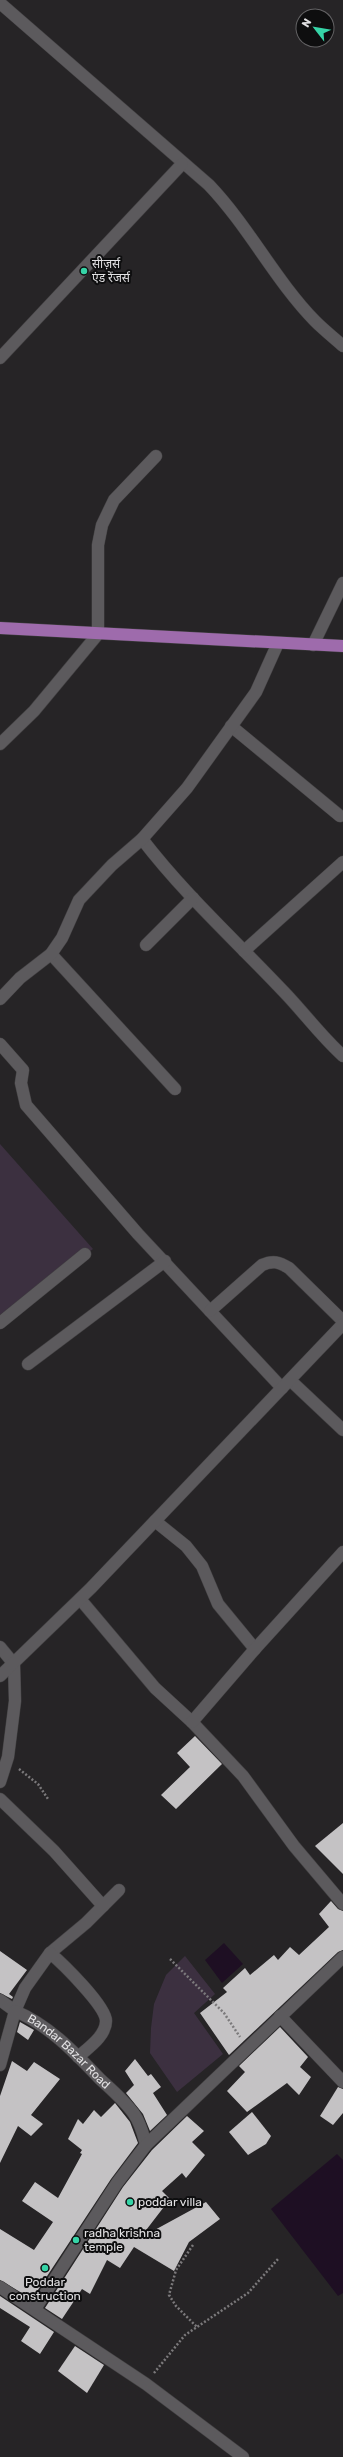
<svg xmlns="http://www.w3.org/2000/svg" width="343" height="2457" viewBox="0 0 343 2457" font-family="Rubik,'Noto Sans Devanagari',sans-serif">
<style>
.green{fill:#3c3040}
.water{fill:#1e0f23}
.building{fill:#c4c2c4}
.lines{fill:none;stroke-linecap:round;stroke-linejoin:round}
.street-casing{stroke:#424042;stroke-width:13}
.primary-casing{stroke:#424042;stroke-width:13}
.path{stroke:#7b797b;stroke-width:2.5;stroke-dasharray:2 2;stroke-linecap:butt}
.street{stroke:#5c5a5d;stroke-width:12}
.primary{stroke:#9e6bac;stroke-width:12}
.poi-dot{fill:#36d4a7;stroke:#0e0e0f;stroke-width:1.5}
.labels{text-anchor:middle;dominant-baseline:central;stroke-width:4;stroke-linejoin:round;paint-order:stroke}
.poi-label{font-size:12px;fill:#e2e1e3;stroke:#0e0e0f;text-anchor:start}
.street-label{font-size:12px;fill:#e2e1e3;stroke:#0e0e0f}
</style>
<rect width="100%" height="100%" fill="#262426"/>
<!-- green -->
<g class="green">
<path d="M0,1144L93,1249L0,1315Z"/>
<path d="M185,1956L215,1994L194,2013L223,2054L177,2092L150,2053L151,2028L154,2004L166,1975Z"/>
</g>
<!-- water -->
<g class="water">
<path d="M224,1943L243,1964L222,1983L205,1960Z"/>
<path d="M337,2154L343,2160V2293L338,2296L271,2209Z"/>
</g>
<!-- building -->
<g class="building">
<path d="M195,1736L222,1764L176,1809L161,1795L190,1767L177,1753Z"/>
<path d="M343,1823V1874L315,1846Z"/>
<path d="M331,1901L338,1909L343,1911V1950L338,1952L229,2055L200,2013L227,1992L223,1988L245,1968L250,1975L274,1955L278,1960L290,1947L299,1955L329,1927L319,1914Z"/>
<path d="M0,1951L27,1970L9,1994L13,1997L12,1999L0,1993Z"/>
<path d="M20,2022L34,2030L28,2040L17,2032Z"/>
<path d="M280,2027L308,2057L300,2067L311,2077L299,2095L287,2083L247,2112L227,2091L245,2072L239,2066Z"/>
<path d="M135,2059L148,2076L151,2074L161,2087L153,2093L167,2115L150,2131L143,2114L126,2093L134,2085L125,2071Z"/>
<path d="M12,2061L27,2071L34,2062L60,2079L31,2115L43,2124L31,2136L18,2126L0,2163V2096Z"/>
<path d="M338,2087L343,2089V2113L333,2125L320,2116Z"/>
<path d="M115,2103L130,2122L138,2143L111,2179L32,2299L0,2280V2229L34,2250L53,2222L22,2201L35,2182L58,2198L82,2154L80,2153L82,2150L68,2139L78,2119L83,2124L94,2110L101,2117Z"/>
<path d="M252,2112L271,2136L266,2144L248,2155L229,2132Z"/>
<path d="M187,2116L204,2131L192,2142L205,2155L186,2178L182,2173L162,2191L170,2199L140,2238L206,2202L220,2219L189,2242L174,2271L134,2247L120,2268L107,2260L90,2294L82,2289L62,2319L45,2308L123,2187L152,2150Z"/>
<path d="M0,2296L54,2332L40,2354L21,2341L30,2327L0,2308Z"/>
<path d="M75,2346L104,2365L87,2393L58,2371Z"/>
</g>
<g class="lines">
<!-- street casing -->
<g class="street-casing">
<g id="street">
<path d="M0,3L209,185C249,227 275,280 315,321C324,330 334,338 343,346"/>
<path d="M0,358L182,164"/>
<path d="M313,645L343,583"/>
<path d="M231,726L340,816"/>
<path d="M0,744L34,711L98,634V545L102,525L114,500L156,456"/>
<path d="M142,839C185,895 237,942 285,993C305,1014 321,1036 343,1056"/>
<path d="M146,945L193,898"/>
<path d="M244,951L343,862"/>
<path d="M51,954L175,1089"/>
<path d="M0,999L20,978L51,954L62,938L79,900L112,865L142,839L187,788L256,692L278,643"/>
<path d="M0,1044L23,1070L21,1083L26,1105L138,1234L282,1388"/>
<path d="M210,1311L262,1265C273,1260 279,1262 289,1268L343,1321"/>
<path d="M0,1323L85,1254"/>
<path d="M28,1364L165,1261"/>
<path d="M290,1380L343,1430"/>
<path d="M155,1521L186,1546L202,1566L218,1604L255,1649"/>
<path d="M80,1599L155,1688L192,1722L243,1776L294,1846L343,1904"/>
<path d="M0,1647L14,1664L15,1701L8,1757L0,1782"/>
<path d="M0,1676L91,1588L343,1324"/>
<path d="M192,1722L255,1649L343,1552"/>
<path d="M0,1799L54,1851L103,1906"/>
<path d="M50,1953L86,1923L119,1890"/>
<path d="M0,2000L15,2011L25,1988L50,1953C62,1963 106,2006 106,2021C106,2036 88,2048 78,2057"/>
<path d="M280,2016L343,2082"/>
<path id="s1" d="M0,2065L15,2011C49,2025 75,2053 100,2079C112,2090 125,2101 134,2114C141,2124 143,2134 146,2145"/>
<path d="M0,2287L146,2384L243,2457"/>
<path d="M35,2309L117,2183L146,2145L343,1957"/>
</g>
</g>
<!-- primary casing -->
<g class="primary-casing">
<path id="primary" d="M0,628L343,646"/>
</g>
<!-- path -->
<g class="path">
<path d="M19,1769L38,1784L48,1799"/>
<path d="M170,1959L224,2013L240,2037"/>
<path d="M193,2245L176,2270L169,2295L176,2306L197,2327"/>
<path d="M154,2373L185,2335L248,2293L278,2259"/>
</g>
<!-- street -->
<use href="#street" class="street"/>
<!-- primary -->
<use href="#primary" class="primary"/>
</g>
<!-- markers -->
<g class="poi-dot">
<circle cx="84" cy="271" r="4"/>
<circle cx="130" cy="2202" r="4"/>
<circle cx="76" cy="2240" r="4"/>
<circle cx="45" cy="2268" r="4"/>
</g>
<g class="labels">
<!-- poi labels -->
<g class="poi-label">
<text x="92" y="264">सीज़र्स<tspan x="92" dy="14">एंड रेंजर्स</tspan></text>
<text x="138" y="2202">poddar villa</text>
<text x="84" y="2233">radha krishna<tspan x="84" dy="14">temple</tspan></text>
<text x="45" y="2282" text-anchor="middle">Poddar<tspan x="45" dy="14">construction</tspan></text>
</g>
<!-- street labels -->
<g class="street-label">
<text stroke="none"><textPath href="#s1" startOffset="124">Bandar Bazar Road</textPath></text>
</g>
</g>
<!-- north arrow -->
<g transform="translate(315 28) rotate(301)"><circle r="19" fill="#0e0e0f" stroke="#636264"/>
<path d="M0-3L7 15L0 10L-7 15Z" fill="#36d4a7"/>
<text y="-6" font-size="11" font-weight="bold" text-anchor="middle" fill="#e2e1e3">N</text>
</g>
</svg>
